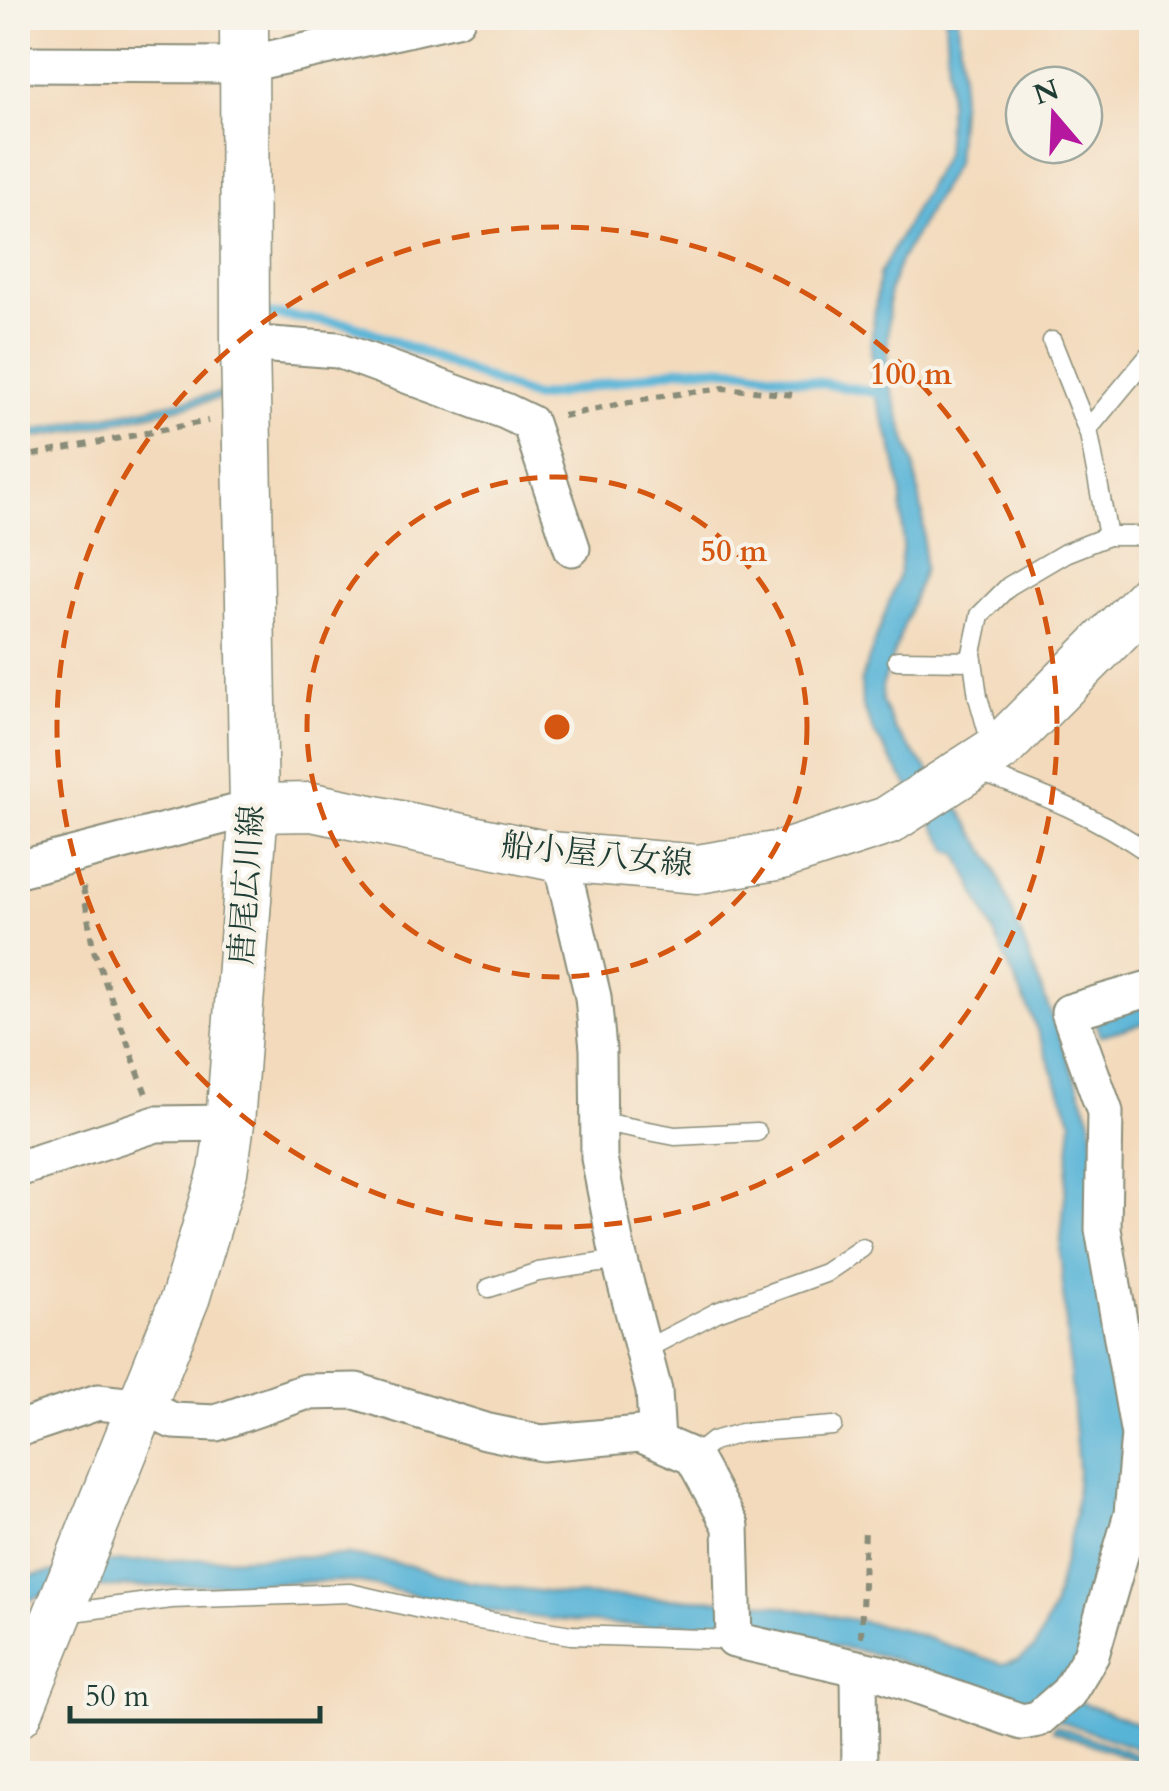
<svg xmlns="http://www.w3.org/2000/svg" width="1169" height="1791" viewBox="0 0 1169 1791" font-family="Cardo,'Noto Serif JP',serif">
<style>
.water{fill:#59b4d7;stroke:#3c7886;stroke-width:2.5}
.lines{fill:none;stroke-linecap:round;stroke-linejoin:round}
.stream{stroke:#59b4d7;stroke-width:10}
.lane-casing{stroke:#898c78;stroke-width:21}
.street-casing{stroke:#898c78;stroke-width:39}
.secondary-casing{stroke:#898c78;stroke-width:51}
.path{stroke:#898c78;stroke-width:6;stroke-dasharray:8 8;stroke-linecap:butt}
.lane{stroke:#fff;stroke-width:18}
.street{stroke:#fff;stroke-width:35}
.secondary{stroke:#fff;stroke-width:48}
.ring{fill:none;stroke:#d45610;stroke-width:5;stroke-dasharray:18 12}
.labels{text-anchor:middle;dominant-baseline:central;stroke-width:8;stroke-linejoin:round;paint-order:stroke}
.street-label{font-size:32px;fill:#1f3d34;stroke:#f7f3e8}
.centre{fill:#d45610;stroke:#f7f3e8;stroke-width:5}
.ring-label{font-size:30px;text-anchor:middle;font-weight:bold;fill:#d45610;stroke:#f7f3e8;stroke-width:8;stroke-linejoin:round;paint-order:stroke}
</style>
<rect width="100%" height="100%" fill="#f7f3e8"/>
<filter id="ink" filterUnits="userSpaceOnUse"><feTurbulence type="fractalNoise" baseFrequency=".01" numOctaves="2"/><feDisplacementMap in="SourceGraphic" scale="20" xChannelSelector="R" yChannelSelector="G"/><feConvolveMatrix kernelMatrix="1 2 1 2 8 2 1 2 1" color-interpolation-filters="sRGB"/></filter>
<filter id="wash" filterUnits="userSpaceOnUse"><feTurbulence type="fractalNoise" baseFrequency=".0048" numOctaves="4" result="noise"/><feDisplacementMap in="SourceGraphic" scale="40" xChannelSelector="R" yChannelSelector="G"/><feGaussianBlur stdDeviation="2.25" result="paint"/><feColorMatrix in="noise" values="0 0 0 0 0 0 0 0 0 0 0 0 0 0 0 0 0 1.4 0 .05"/><feComposite in="paint" operator="in"/></filter>
<g filter="url(#wash)">
<rect width="100%" height="100%" fill="#f3dabc"/>
<!-- water -->
<g class="water">
<path d="M945,18H958L962,77L956,162L900,261L889,290L887,374L914,465L923,516L924,569L882,686V702L895,730L956,804L993,862L1091,1119L1123,1436L1122,1480L1074,1700L1151,1729V1754L884,1656L747,1628L660,1622L659,1627C591,1623 524,1619 457,1605C418,1597 381,1584 341,1581L84,1588L44,1595L18,1604V1578L108,1562L349,1555L407,1565L469,1582L568,1595L753,1601L901,1629L1002,1664L1019,1660L1035,1648L1053,1609L1075,1514L1078,1470L1060,1250L1072,1121L1032,1017L958,854L950,851L873,731L862,704L861,681L899,574L903,544L901,490L893,449L874,391L871,345L879,275L945,154L949,91Z"/>
<path d="M220,393L221,398L80,430L18,440V434Z"/>
<path d="M1151,1004V1021L1100,1036L1095,1021Z"/>
<path d="M1055,1725L1151,1760V1766L1053,1730Z"/>
</g>
<g class="lines">
<!-- stream -->
<path class="stream" d="M268,314L350,324L535,398L678,369L712,368L746,370L885,394"/>
</g>
</g>
<g filter="url(#ink)">
<g class="lines">
<!-- lane casing -->
<g class="lane-casing">
<g id="lane">
<path d="M1052,341L1089,434L1108,536"/>
<path d="M1088,429L1152,352"/>
<path d="M897,660L973,661"/>
<path d="M992,747L978,697L972,653L980,615L1009,586L1065,553L1108,536H1152"/>
<path d="M977,771C1041,794 1095,815 1152,855"/>
<path d="M597,1121L675,1136L757,1132"/>
<path d="M489,1288L538,1272L620,1260"/>
<path d="M644,1350L717,1312L825,1273L862,1248"/>
<path d="M693,1457L713,1441L741,1433L833,1426"/>
<path d="M65,1613L171,1599L350,1593L442,1614L571,1635L734,1640"/>
</g>
</g>
<!-- street casing -->
<g class="street-casing">
<g id="street">
<path d="M18,64L243,65L457,18"/>
<path d="M245,343L338,350L505,411L530,423L572,548"/>
<path d="M560,857L593,997L598,1049L599,1158L616,1246L654,1391L657,1441"/>
<path d="M18,869L254,808"/>
<path d="M18,1169L156,1124L230,1123"/>
<path d="M18,1429L98,1402L144,1407L173,1421L216,1423L305,1392L356,1391L485,1431L542,1443L640,1434L693,1457L731,1526L734,1640L884,1674L1022,1722L1038,1719L1068,1693L1091,1655L1132,1514L1139,1435L1103,1229L1105,1112L1069,1012L1152,988"/>
<path d="M859,1670L860,1774"/>
</g>
</g>
<!-- secondary casing -->
<g class="secondary-casing">
<g id="secondary">
<path d="M254,808L312,807L550,856L698,869L782,855L887,821L1000,748L1152,595"/>
<path d="M18,1713L186,1296L223,1172L230,1123L254,808L245,343L244,18"/>
</g>
</g>
<!-- path -->
<g class="path">
<path d="M563,416L655,397L724,388L794,395"/>
<path d="M18,458L208,421"/>
<path d="M83,887L93,948L146,1094"/>
<path d="M861,1637L865,1528"/>
</g>
<!-- lane -->
<use href="#lane" class="lane"/>
<!-- street -->
<use href="#street" class="street"/>
<!-- secondary -->
<use href="#secondary" class="secondary"/>
</g>
</g>
<!-- distance rings -->
<g class="ring">
<circle cx="557" cy="727" r="250"/>
<circle cx="557" cy="727" r="500"/>
</g>
<g class="labels">
<!-- street labels -->
<g class="street-label">
<text transform="translate(597 855) rotate(6)">船小屋八女線</text>
<text transform="translate(247 885) rotate(-86)">唐尾広川線</text>
</g>
</g>
<circle cx="557" cy="727" r="15" class="centre"/>
<g class="ring-label">
<text x="911" y="384">100 m</text>
<text x="734" y="561">50 m</text>
</g>
<!-- margin -->
<rect width="1169" height="1791" fill="none" stroke="#f7f3e8" stroke-width="60"/>
<!-- north arrow -->
<g transform="translate(1054 115) rotate(341)"><circle r="48" fill="#f7f3e8" stroke="#a1aaa0" stroke-width="2.5"/>
<path d="M0-8L18 38L0 25L-18 38Z" fill="#b5179e"/>
<text y="-15" font-size="28" font-weight="bold" text-anchor="middle" fill="#1f3d34">N</text>
</g>
<!-- scale -->
<path d="M70 1706v15h250v-15" fill="none" stroke="#1f3d34" stroke-width="5"/>
<text x="85" y="1706" font-size="30" fill="#1f3d34" stroke="#f7f3e8" stroke-width="8" paint-order="stroke">50 m</text>
</svg>
